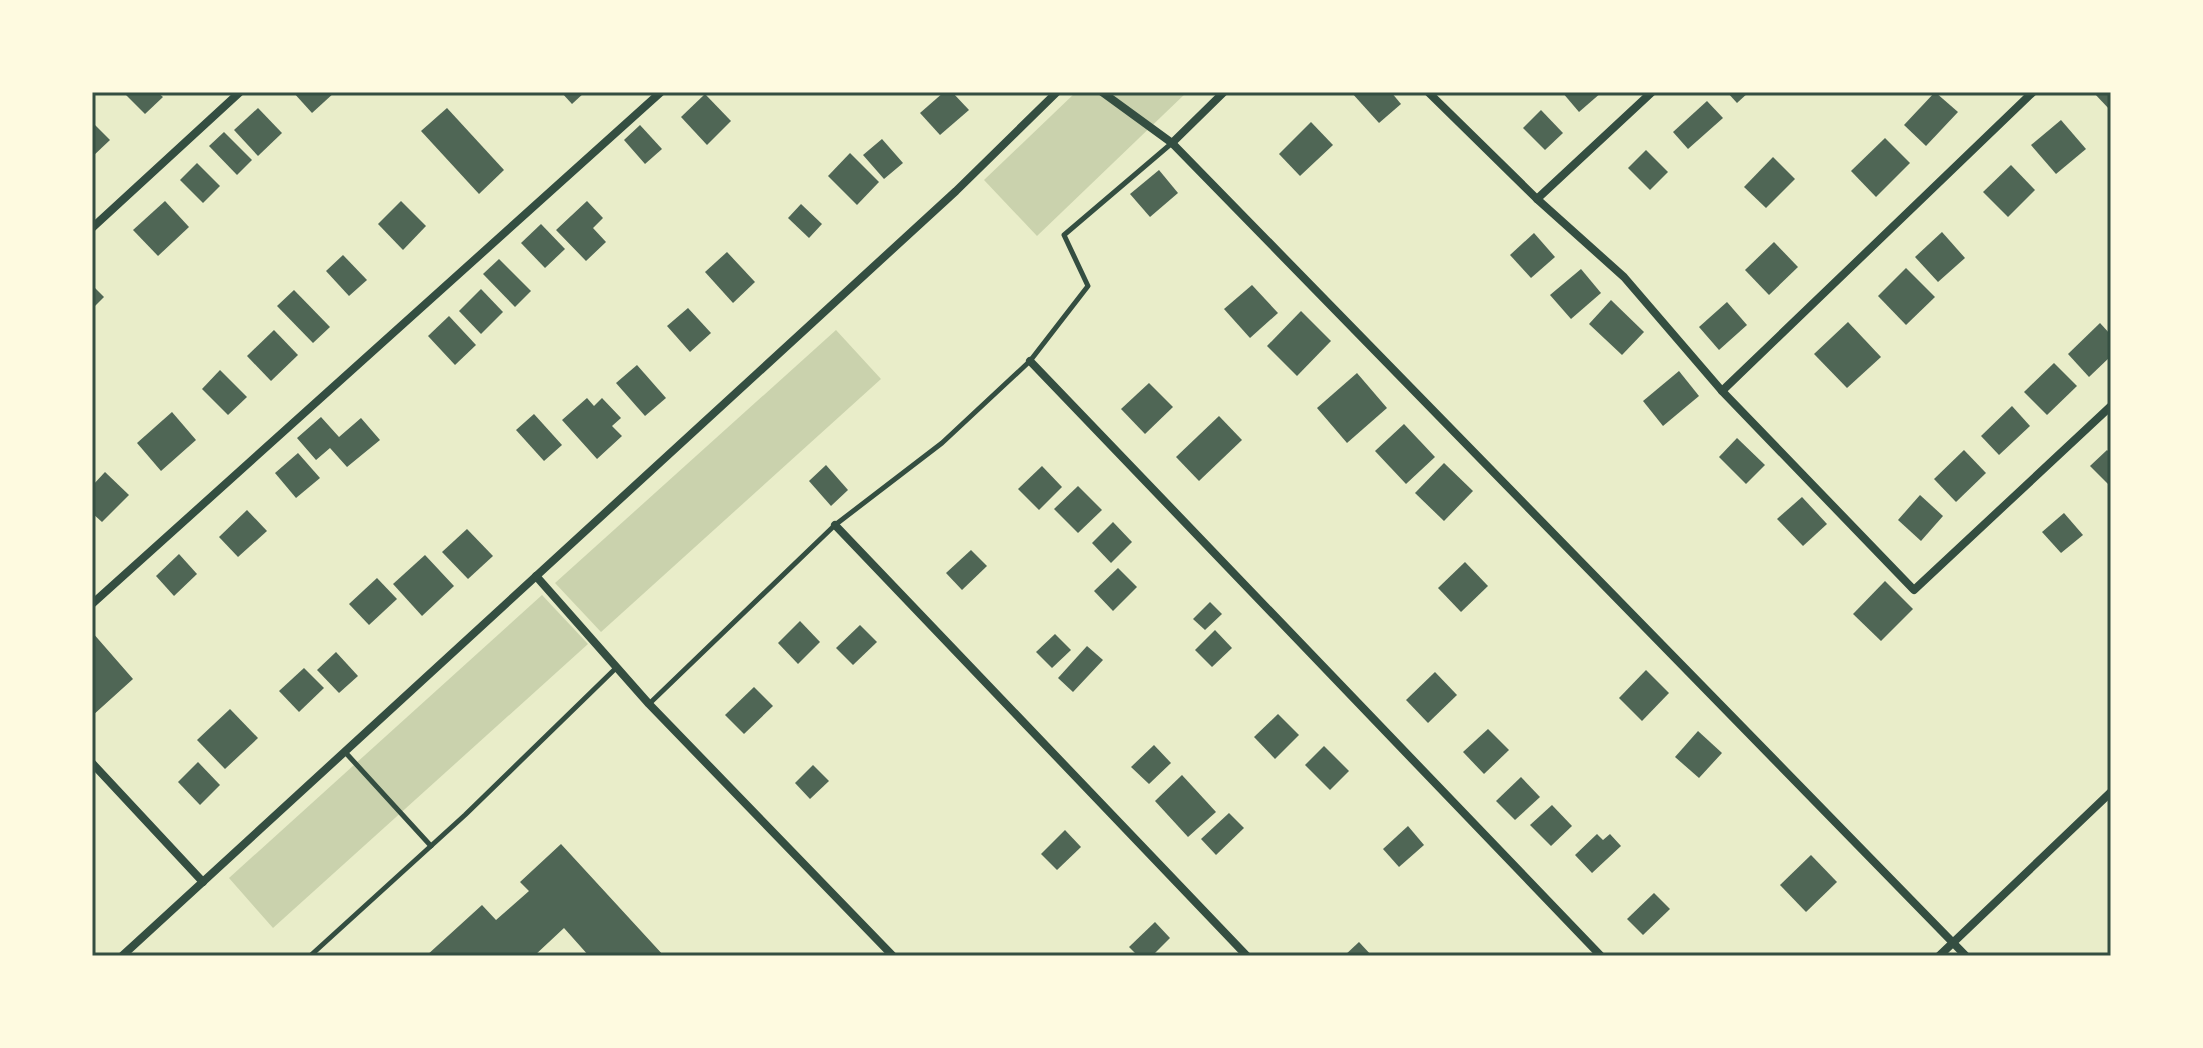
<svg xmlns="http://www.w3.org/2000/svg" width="2203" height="1048" viewBox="0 0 2203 1048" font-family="Roboto,sans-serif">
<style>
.green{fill:#cad2ad}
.building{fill:#4f6655}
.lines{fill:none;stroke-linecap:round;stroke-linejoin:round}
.service{stroke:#344e41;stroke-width:5}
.minor{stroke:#344e41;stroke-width:8}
.neatline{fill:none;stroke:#344e41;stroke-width:3}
</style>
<rect width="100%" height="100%" fill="#e9edc9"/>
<!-- green -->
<g class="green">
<path d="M1076,92H1187L1037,236L984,180Z"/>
<path d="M836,330L881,379L601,632L555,583Z"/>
<path d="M542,595L588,644L273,928L229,878Z"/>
</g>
<!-- building -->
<g class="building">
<path d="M123,92H157L163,97L145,114Z"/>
<path d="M293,92H335L312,113Z"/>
<path d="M561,92H585L572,104Z"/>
<path d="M944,92H952L969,110L940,135L920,113Z"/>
<path d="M1351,92H1391L1401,104L1379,123Z"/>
<path d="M1562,92H1602L1579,112Z"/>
<path d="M1727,92H1749L1737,103Z"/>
<path d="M1935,92L1958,112L1926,146L1904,125Z"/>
<path d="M2093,92H2111V111Z"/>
<path d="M705,94L731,121L707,145L681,117Z"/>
<path d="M1707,101L1723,118L1688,149L1673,132Z"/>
<path d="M258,108L282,133L258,156L234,130Z"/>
<path d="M447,108L504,170L479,194L421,131Z"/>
<path d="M1541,110L1563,133L1545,150L1523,128Z"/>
<path d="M2061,120L2086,149L2056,174L2031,145Z"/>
<path d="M1311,122L1333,145L1300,176L1279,154Z"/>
<path d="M94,124L110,140L92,157V126Z"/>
<path d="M640,125L662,149L645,164L624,140Z"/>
<path d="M224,132L252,160L237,175L209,146Z"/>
<path d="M1885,138L1910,163L1876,197L1851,171Z"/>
<path d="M882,139L903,163L884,179L863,155Z"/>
<path d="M1646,150L1668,172L1650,190L1628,168Z"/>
<path d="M850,153L879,182L857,205L828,176Z"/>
<path d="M1773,157L1795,179L1766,208L1744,187Z"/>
<path d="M197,163L220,186L203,203L180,180Z"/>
<path d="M2011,165L2035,190L2008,217L1983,192Z"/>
<path d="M1159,170L1178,193L1150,217L1130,194Z"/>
<path d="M165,201L189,227L158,256L133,230Z"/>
<path d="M401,201L426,226L403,250L378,224Z"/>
<path d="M587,201L603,218L593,228L606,242L586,261L556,230Z"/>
<path d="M801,204L822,224L809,238L788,218Z"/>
<path d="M541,224L565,249L545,268L521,243Z"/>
<path d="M1942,232L1965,258L1938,282L1915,257Z"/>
<path d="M1534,233L1555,257L1531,278L1510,255Z"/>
<path d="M1774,242L1798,267L1769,295L1745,270Z"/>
<path d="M727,252L755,282L733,303L705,272Z"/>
<path d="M343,255L367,280L349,296L326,271Z"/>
<path d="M499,259L531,291L515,307L483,274Z"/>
<path d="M1906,268L1935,297L1906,325L1878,296Z"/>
<path d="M1581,269L1601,293L1571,319L1550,295Z"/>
<path d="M92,285L104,297L92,309Z"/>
<path d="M1252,285L1278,313L1250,338L1224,309Z"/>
<path d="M481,289L503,312L481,334L459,311Z"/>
<path d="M294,290L330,327L313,343L277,306Z"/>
<path d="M1611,300L1644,332L1622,355L1589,324Z"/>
<path d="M1727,302L1747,325L1719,350L1699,327Z"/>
<path d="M688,308L711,333L690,352L667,326Z"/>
<path d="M1301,311L1331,341L1297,376L1267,346Z"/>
<path d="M449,316L476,345L455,365L428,336Z"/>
<path d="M1848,322L1881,357L1847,388L1814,354Z"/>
<path d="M2100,323L2111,335V356L2089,377L2068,354Z"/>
<path d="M274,330L298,355L271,381L247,356Z"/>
<path d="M2054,363L2077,386L2047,415L2024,392Z"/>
<path d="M637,365L666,398L645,416L616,383Z"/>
<path d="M220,370L247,397L228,415L202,389Z"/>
<path d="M1679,371L1699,396L1663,426L1643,401Z"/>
<path d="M1357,373L1387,408L1347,443L1317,408Z"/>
<path d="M1149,383L1173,407L1145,434L1121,409Z"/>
<path d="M587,398L594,406L602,398L621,418L612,426L622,436L597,459L562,420Z"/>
<path d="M2012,406L2030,426L1999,455L1981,436Z"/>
<path d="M172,412L196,440L161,471L137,443Z"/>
<path d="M534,414L562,445L544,461L516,430Z"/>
<path d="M1219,416L1242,440L1199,481L1176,457Z"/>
<path d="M321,417L339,437L361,418L380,440L347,467L330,448L316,460L297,438Z"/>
<path d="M1404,424L1435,457L1406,484L1375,451Z"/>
<path d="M1737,438L1765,465L1746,484L1719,457Z"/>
<path d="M1964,450L1986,473L1956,502L1934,479Z"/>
<path d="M2107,450L2111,454V487L2090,466Z"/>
<path d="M298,453L320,478L296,498L275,473Z"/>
<path d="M1444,463L1473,491L1444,521L1415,493Z"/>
<path d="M826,465L848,490L831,506L809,481Z"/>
<path d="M1042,466L1062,487L1039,510L1018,489Z"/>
<path d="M105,472L129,495L102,522L92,513V486Z"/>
<path d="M1078,486L1102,510L1078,533L1054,509Z"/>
<path d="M1920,495L1943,516L1921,541L1898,520Z"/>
<path d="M1802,497L1827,524L1803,546L1777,519Z"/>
<path d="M247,510L267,531L238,557L219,537Z"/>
<path d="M2064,513L2083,535L2061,553L2042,532Z"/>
<path d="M1113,522L1132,542L1111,563L1092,543Z"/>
<path d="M467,529L493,556L468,579L442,552Z"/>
<path d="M971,550L987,566L962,590L946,573Z"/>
<path d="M179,554L197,574L174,596L156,576Z"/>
<path d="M425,555L454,586L422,616L393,584Z"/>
<path d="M1465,562L1488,586L1461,612L1438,588Z"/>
<path d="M1118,568L1137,587L1113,611L1094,591Z"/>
<path d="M377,578L397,599L369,625L349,604Z"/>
<path d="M1885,581L1913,609L1881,641L1853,614Z"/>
<path d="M1210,602L1222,614L1205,630L1193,619Z"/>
<path d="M800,621L820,642L798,664L778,643Z"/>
<path d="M860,625L877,642L853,665L836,648Z"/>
<path d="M1215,630L1232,648L1212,667L1195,650Z"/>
<path d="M92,632L133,679L92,716V666L94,665Z"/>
<path d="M1055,634L1071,650L1052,668L1036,652Z"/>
<path d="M1087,646L1103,660L1073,692L1058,678Z"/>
<path d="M336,652L358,676L339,693L317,670Z"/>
<path d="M304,668L324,688L299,712L279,691Z"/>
<path d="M1646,670L1669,693L1642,721L1619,698Z"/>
<path d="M1435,672L1457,695L1428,723L1406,700Z"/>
<path d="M754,687L773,706L744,734L725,715Z"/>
<path d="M230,709L258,738L225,769L197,740Z"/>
<path d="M1278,714L1299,735L1275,759L1254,737Z"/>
<path d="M1488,729L1509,750L1484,774L1463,752Z"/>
<path d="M1698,731L1722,753L1699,778L1675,757Z"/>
<path d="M1154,745L1171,763L1149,784L1131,767Z"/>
<path d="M1324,746L1349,771L1330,790L1305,765Z"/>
<path d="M198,762L220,785L200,805L178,782Z"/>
<path d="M813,765L829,781L810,799L795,783Z"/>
<path d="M1182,775L1216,812L1188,837L1155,801Z"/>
<path d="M1521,777L1540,797L1515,820L1496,801Z"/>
<path d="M1552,805L1572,826L1551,846L1530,825Z"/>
<path d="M1229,813L1244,828L1216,855L1201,839Z"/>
<path d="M1408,826L1424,845L1399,867L1383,849Z"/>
<path d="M1065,830L1081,847L1057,870L1041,854Z"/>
<path d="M1597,834L1603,840L1610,834L1621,846L1592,873L1575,855Z"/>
<path d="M561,844L664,956H589L564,928L534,956H426L482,905L496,920L529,891L520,882Z"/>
<path d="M1811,855L1837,882L1806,912L1780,885Z"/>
<path d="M1654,893L1670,909L1643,935L1627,919Z"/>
<path d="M1155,922L1170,938L1152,956H1138L1129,947Z"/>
<path d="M1359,942L1372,956H1344Z"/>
</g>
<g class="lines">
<!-- service -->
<g class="service">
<path d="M649,704L835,525L942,443L1030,361L1088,286L1064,235L1172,143"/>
<path d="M345,752L431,846"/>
<path d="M310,956L465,815L616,668"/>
</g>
<!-- minor -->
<g class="minor">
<path d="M1102,92L1172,143L1966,956"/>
<path d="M1428,92L1537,199L1624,277L1722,391L1914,590L2111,406"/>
<path d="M1172,143L1224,92"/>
<path d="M1537,199L1652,92"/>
<path d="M92,228L240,92"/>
<path d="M1030,361L1601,956"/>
<path d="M1722,391L2033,92"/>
<path d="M835,525L1247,956"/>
<path d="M536,576L649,704L893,956"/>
<path d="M92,604L661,92"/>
<path d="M92,763L203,882"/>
<path d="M122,956L956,191L1057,92"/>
<path d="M1939,956L2111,792"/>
</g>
</g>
<!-- border -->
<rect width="2203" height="1048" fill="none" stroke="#fefae0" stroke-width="188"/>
<rect x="94" y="94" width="2015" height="860" class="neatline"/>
</svg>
